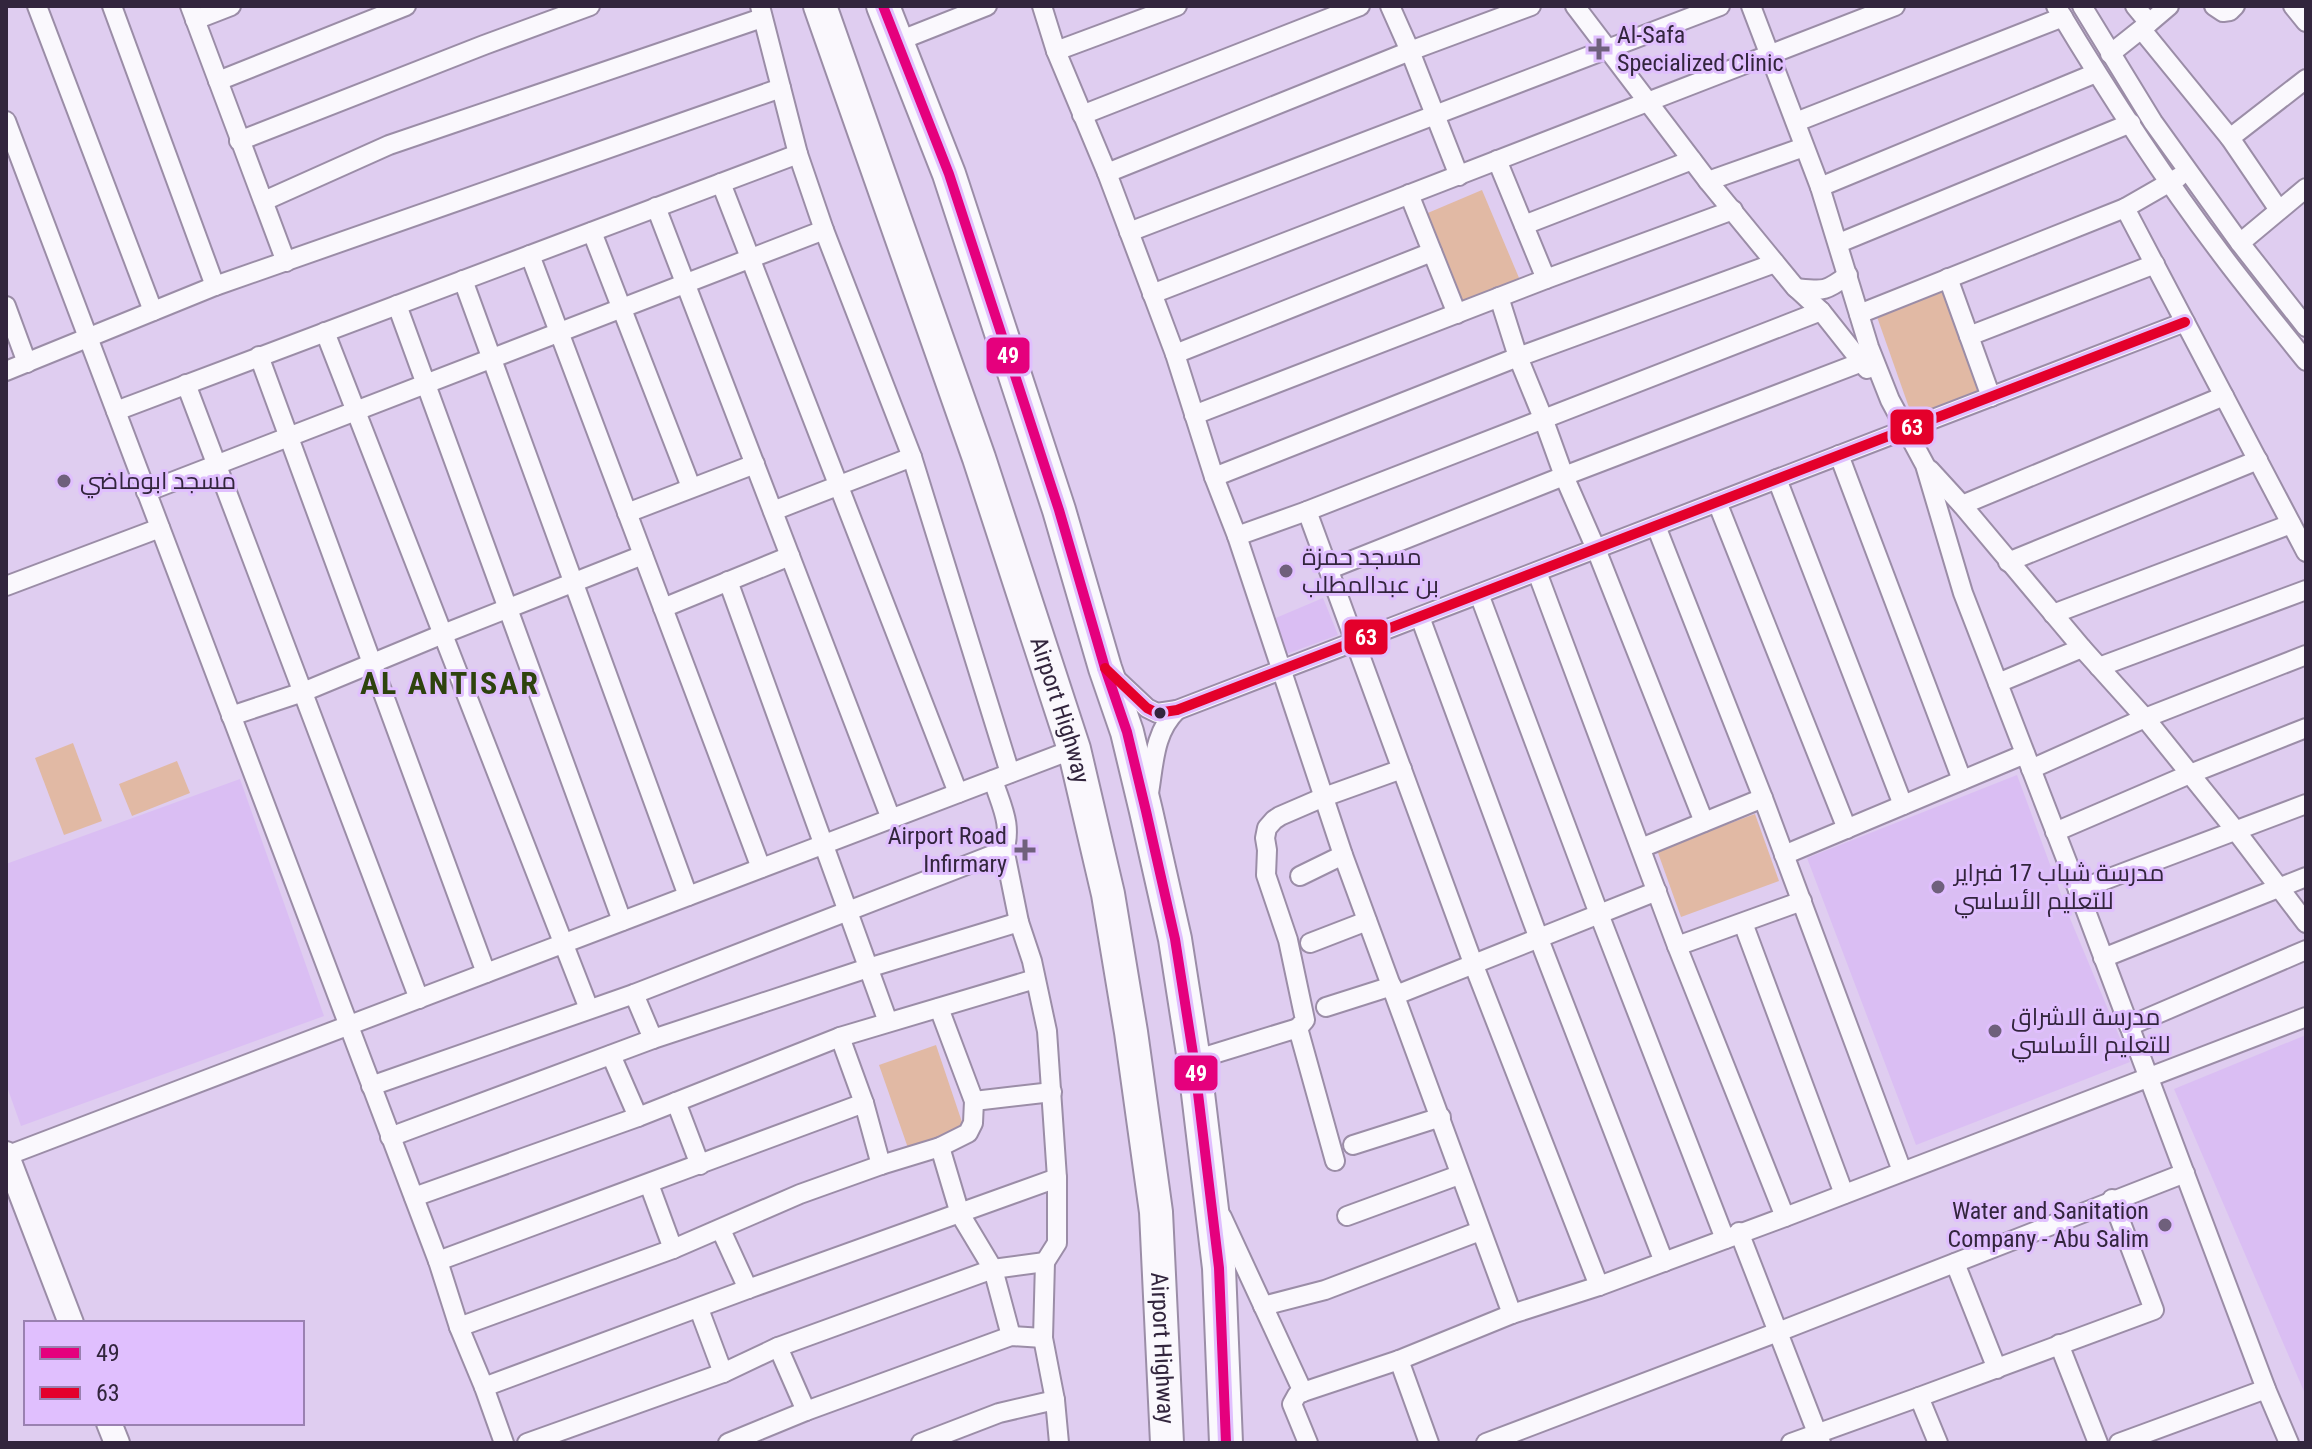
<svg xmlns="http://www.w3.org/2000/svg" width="2312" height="1449" viewBox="0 0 2312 1449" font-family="'Roboto Condensed',Cairo,sans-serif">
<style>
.built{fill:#dabef3}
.green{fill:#e1b9a4}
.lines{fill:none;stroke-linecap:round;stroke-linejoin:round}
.street-casing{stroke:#9b8da7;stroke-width:22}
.secondary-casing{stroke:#9b8da7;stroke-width:28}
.highway-casing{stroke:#9b8da7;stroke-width:36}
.street{stroke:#faf8fd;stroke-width:18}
.secondary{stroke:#faf8fd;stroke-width:24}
.highway{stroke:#faf8fd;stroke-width:32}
.bus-1-casing{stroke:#e0bffe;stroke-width:16}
.bus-2-casing{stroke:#e0bffe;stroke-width:16}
.bus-1{stroke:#e5007d;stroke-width:10}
.bus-2{stroke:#e4002b;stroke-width:10}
.poi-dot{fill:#6f607c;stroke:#e0bffe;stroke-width:3}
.bus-dot{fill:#32253d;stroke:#e0bffe;stroke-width:3}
.labels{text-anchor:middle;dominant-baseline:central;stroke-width:6;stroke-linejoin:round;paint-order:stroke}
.poi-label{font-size:24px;fill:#32253d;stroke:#e0bffe;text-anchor:start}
.street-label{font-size:24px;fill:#32253d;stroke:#e0bffe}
.district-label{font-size:32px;font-weight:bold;letter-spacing:2px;fill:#2e430e;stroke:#e0bffe}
.line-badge{stroke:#e0bffe;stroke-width:3}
.badge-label{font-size:22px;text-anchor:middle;font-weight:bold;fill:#fff}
</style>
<rect width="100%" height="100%" fill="#dfcdf0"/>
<!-- built -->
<g class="built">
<path d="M1323,598L1338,635L1284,655L1271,620Z"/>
<path d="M2017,775L2069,916L2130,1062L1916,1145L1807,858Z"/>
<path d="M240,779L324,1016L21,1126L6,1084V864Z"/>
<path d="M2306,1035V1396L2174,1089Z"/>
</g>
<!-- green -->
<g class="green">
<path d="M1482,190L1522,285L1463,310L1423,215Z"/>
<path d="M1944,286L1982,389L1912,416L1876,314Z"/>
<path d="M73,743L102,821L64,835L35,758Z"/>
<path d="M177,761L190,793L132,816L119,784Z"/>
<path d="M1755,814L1779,881L1681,917L1657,850Z"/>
<path d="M936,1045L964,1128L908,1148L879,1065Z"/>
</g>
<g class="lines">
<!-- street casing -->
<g class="street-casing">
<g id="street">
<path d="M37,6L153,311"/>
<path d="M112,6L215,286"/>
<path d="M190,6L286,262"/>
<path d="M760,6L798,154L824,230L912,457L1010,773"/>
<path d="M1042,6L1056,51L1107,173L1175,354L1214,477L1237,536L1343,855L1512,1314"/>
<path d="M1390,6L1410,51L1459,176"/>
<path d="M1575,6L1708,181L1795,287L1821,311L1867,369"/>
<path d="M1751,6L1820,187L1869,347L1890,400L1925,465L1963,593L2078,890L2266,1389L2289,1443"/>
<path d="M2056,6C2107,91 2162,176 2222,255C2249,291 2278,326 2306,361"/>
<path d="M2082,6L2153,122L2240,243L2306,327"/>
<path d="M2214,6L2223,12L2230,11L2235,6"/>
<path d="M2293,6L2306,22"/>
<path d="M195,20L231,6"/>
<path d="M2149,23L2169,6"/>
<path d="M2142,30L2230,138L2306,79"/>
<path d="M896,42L987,6"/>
<path d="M1056,51L1177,6"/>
<path d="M2110,54L2149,23L2135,6"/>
<path d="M218,81L406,6"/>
<path d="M1082,115L1360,6"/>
<path d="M6,121L438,1261L459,1327L484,1387L504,1443"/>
<path d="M1796,122L2063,17"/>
<path d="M2230,138L2279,210"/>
<path d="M239,141L484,45L590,6"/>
<path d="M1497,160L1546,279"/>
<path d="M1107,173L1410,51L1531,6"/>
<path d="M1708,181L1804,147"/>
<path d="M721,183L958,793"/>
<path d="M1820,187L2096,73"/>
<path d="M1409,194L1457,314"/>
<path d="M264,201L389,145L762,18"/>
<path d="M656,207L891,819"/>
<path d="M2125,208L2306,552"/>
<path d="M1524,225L1692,160"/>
<path d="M592,232L691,487"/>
<path d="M1129,232L1720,6"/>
<path d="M1839,243L2131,123"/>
<path d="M2240,243L2306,188"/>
<path d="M530,255L761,868"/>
<path d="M1948,278L1991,397"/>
<path d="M463,280L688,896"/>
<path d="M1796,288C1824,291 1825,292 1848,275"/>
<path d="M1152,294L1895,6"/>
<path d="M1499,297L1518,357L1543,418L1564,476L1596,549L1704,822"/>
<path d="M397,305L622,921"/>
<path d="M6,306L27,363"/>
<path d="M1859,314L2125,208L2179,177"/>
<path d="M325,332L589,1009"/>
<path d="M1969,336L2155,264"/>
<path d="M1175,354L1432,252"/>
<path d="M259,356L486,973"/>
<path d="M6,371L215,286L781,88"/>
<path d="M186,384L419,999"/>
<path d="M116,411L798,154"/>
<path d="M1194,415L1546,279L1733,210"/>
<path d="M1839,455L1962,780"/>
<path d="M1930,470L1962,505L2082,648L2145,718L2236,831L2306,923"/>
<path d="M1214,477L1518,357L1775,263"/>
<path d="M1777,479L1903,805"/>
<path d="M146,492L824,230"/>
<path d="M1717,502L1847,829"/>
<path d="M1962,505L2224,396"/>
<path d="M773,511L912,457"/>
<path d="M1307,511L1473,963L1599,1286"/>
<path d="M627,513L755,464"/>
<path d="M1656,526L1763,798L1902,1171"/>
<path d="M1237,536L1307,511L1821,311"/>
<path d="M2008,562L2258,460"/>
<path d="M1330,569L1564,476L1862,362"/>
<path d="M1537,572L1677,946L1785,1217"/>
<path d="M728,581L888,1022"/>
<path d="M6,586L160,528"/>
<path d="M1479,594L1599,914L1725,1239"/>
<path d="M663,608L790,556"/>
<path d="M2053,614L2291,524"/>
<path d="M1420,617L1539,939L1664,1262"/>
<path d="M2099,667L2306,590"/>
<path d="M1114,677L1147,708L1157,713L1177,710L2185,322"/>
<path d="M1998,683L2082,648"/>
<path d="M231,716L303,692L443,634L643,555"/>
<path d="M2031,769L2145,718L2306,655"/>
<path d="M993,780C1002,808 1013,825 1003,855L1006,858L1019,922L1032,961L1047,1031L1057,1178V1243L1045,1262L1043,1338L1055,1400L1059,1443"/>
<path d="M1149,793C1154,763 1154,732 1177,710"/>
<path d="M2055,832L2190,774L2306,728"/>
<path d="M1641,848L1763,798"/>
<path d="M1784,855L2025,754"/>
<path d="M1300,876L1343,855"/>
<path d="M2078,890L2306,804"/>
<path d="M1743,923L1844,1194"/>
<path d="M1310,943L1367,921"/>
<path d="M1677,946L1802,901"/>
<path d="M2103,958L2306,877"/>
<path d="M634,994L653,1039"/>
<path d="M1396,995L1657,891"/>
<path d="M1326,1007L1392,986"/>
<path d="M2129,1026L2306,950"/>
<path d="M1298,1028L1305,1020L1288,940L1266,875L1267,850L1265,838L1267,828L1274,820L1280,816L1324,797L1402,769"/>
<path d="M840,1037L864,1103L881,1165"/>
<path d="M611,1055L638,1117"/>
<path d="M1194,1060L1298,1028L1335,1161"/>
<path d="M371,1086L634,994L995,854L1003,855"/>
<path d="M974,1101L1052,1092"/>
<path d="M676,1102L700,1165"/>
<path d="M390,1137L653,1039L868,968L1019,922"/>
<path d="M1353,1145L1441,1117"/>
<path d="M940,1147L960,1214L993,1269L1011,1336"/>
<path d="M6,1156L1074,749"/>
<path d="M649,1184L673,1249"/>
<path d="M414,1197L638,1117L840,1037L1035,979"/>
<path d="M1347,1216L1459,1175"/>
<path d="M1222,1217L1303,1392"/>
<path d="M721,1230L748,1289"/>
<path d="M1739,1232L1821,1443"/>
<path d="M438,1261L864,1103"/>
<path d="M1955,1263L1997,1369"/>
<path d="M1263,1306L1325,1290L1480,1231"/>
<path d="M699,1309L723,1373"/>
<path d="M459,1327L673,1249L800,1194L881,1165L940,1147L968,1133L973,1123L974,1101L939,1008"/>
<path d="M2059,1344L2098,1443"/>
<path d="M778,1347L806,1411"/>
<path d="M1399,1360L1429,1443"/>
<path d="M484,1387L748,1289L1057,1178"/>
<path d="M1919,1397L2154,1310L2112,1199"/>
<path d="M527,1443L723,1373L778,1347L993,1269L1045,1262"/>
<path d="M728,1443L806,1411L1011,1336L1043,1338"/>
<path d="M921,1443L999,1413L1055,1400"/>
<path d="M1308,1443L1292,1404L1297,1395L1303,1392L1399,1360L1512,1314L1599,1286L1785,1217L2306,1017"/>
<path d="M1486,1443L1778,1332L2185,1173"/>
<path d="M1791,1443L1919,1397L1938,1443"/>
<path d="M2119,1443L2266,1389"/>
</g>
</g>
<!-- secondary casing -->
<g class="secondary-casing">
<g id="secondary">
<path d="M6,1154L71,1323"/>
<path d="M109,1423L117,1443"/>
</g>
</g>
<!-- highway casing -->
<g class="highway-casing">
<g id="highway">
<path id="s1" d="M820,6L979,458L1074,749L1108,894L1131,1032L1156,1212L1167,1443"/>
<path d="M883,6L949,174L1059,510L1105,668L1127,732L1146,811L1175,939L1194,1060L1219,1268L1226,1443"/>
</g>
</g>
<!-- street -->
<use href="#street" class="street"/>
<!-- secondary -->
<use href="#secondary" class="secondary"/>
<!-- highway -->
<use href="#highway" class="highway"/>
<!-- bus-1 casing -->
<g class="bus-1-casing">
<path id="bus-1" d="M883,6L949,174L1059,510L1105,668L1127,732L1146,811L1175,939L1194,1060L1219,1268L1226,1443"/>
</g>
<!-- bus-2 casing -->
<g class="bus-2-casing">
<path id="bus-2" d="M1105,668L1147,708L1157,713L1177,710L2185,322"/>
</g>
<!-- bus-1 -->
<use href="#bus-1" class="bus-1"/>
<!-- bus-2 -->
<use href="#bus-2" class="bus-2"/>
</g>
<!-- markers -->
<g class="poi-dot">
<path d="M1595 37h8v8h8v8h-8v8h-8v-8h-8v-8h8z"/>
<circle cx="64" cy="481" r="8"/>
<circle cx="1286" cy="571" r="8"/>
<path d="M1021 838h8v8h8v8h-8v8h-8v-8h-8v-8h8z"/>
<circle cx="1938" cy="887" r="8"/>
<circle cx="1995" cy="1031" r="8"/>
<circle cx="2165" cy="1225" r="8"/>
</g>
<circle class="bus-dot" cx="1160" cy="713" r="7"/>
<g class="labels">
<!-- poi labels -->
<g class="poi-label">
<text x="1617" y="35">Al-Safa<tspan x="1617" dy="28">Specialized Clinic</tspan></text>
<text x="80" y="481">مسجد ابوماضي</text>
<text x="1302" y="557">مسجد حمزة<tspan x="1302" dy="28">بن عبدالمطلب</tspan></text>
<text x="1007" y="836" text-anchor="end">Airport Road<tspan x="1007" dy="28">Infirmary</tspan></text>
<text x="1954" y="873">مدرسة شباب 17 فبراير<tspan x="1954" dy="28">للتعليم الأساسي</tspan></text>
<text x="2011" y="1017">مدرسة الاشراق<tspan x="2011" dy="28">للتعليم الأساسي</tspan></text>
<text x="2149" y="1211" text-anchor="end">Water and Sanitation<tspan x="2149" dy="28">Company - Abu Salim</tspan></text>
</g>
<!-- street labels -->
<g class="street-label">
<text stroke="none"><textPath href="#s1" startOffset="744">Airport Highway</textPath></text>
<text stroke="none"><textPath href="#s1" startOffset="1392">Airport Highway</textPath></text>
</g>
<!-- district labels -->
<g class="district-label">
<text x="450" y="683">AL ANTISAR</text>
</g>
</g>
<g class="line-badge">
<rect x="985" y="336" width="46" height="39" rx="8" fill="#e5007d"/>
<rect x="1889" y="408" width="46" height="38" rx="8" fill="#e4002b"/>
<rect x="1343" y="618" width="46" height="38" rx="8" fill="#e4002b"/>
<rect x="1173" y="1054" width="46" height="38" rx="8" fill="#e5007d"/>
</g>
<g class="badge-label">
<text x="1008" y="363">49</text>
<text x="1912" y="435">63</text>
<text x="1366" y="645">63</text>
<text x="1196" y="1081">49</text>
</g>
<!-- border -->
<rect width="2312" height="1449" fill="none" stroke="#32253d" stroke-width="16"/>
<!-- legend -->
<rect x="24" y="1321" width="280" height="104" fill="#e0bffe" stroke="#9a81b1" stroke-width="2"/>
<rect x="40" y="1347" width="40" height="12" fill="#e5007d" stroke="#9a81b1" stroke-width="2"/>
<text x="96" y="1361" font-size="24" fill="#32253d">49</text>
<rect x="40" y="1387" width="40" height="12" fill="#e4002b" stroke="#9a81b1" stroke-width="2"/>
<text x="96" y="1401" font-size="24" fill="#32253d">63</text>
</svg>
